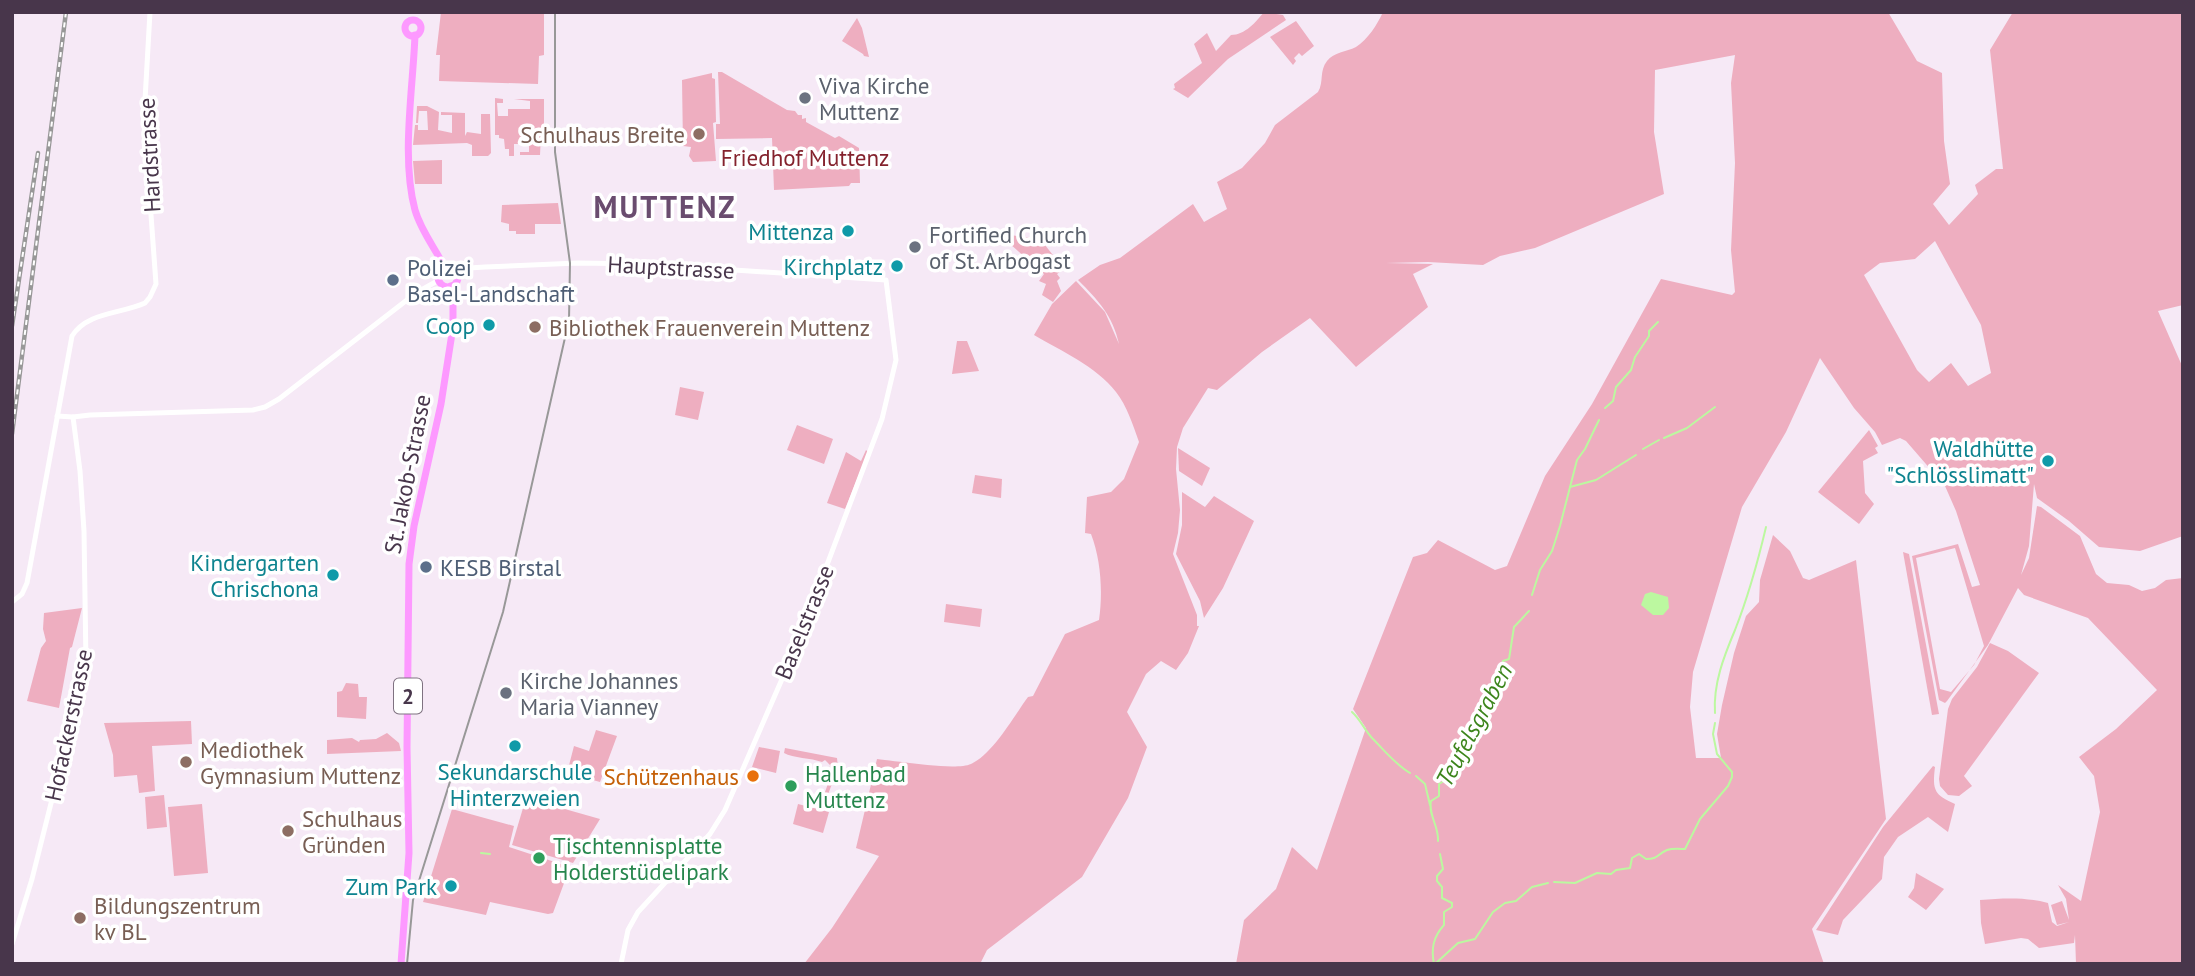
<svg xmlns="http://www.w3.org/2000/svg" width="2195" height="976" viewBox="0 0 2195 976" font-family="'PT Sans',sans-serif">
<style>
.green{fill:#eeaec0;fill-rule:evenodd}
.water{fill:#bcf8a0}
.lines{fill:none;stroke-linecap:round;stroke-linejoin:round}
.stream{stroke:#bcf8a0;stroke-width:2}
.tertiary{stroke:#fff;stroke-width:5}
.primary{stroke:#fd99ff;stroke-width:7}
.tram{stroke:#989898;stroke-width:2}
.rail-casing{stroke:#989898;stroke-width:4.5}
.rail{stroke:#fff;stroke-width:2;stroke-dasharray:5;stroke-linecap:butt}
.worship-dot{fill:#6b7280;stroke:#fff;stroke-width:2.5}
.education-dot{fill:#8d6e63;stroke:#fff;stroke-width:2.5}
.culture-dot{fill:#0f9aa8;stroke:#fff;stroke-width:2.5}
.service-dot{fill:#5c6f8a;stroke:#fff;stroke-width:2.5}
.food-dot{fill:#e8710a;stroke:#fff;stroke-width:2.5}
.leisure-dot{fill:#2e9e5b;stroke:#fff;stroke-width:2.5}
.labels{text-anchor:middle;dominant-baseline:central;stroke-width:7;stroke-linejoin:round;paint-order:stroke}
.shield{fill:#fff;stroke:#7f7281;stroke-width:2}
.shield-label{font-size:21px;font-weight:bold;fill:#48364b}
.worship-label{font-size:23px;fill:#5b616d;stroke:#fff;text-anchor:start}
.education-label{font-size:23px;fill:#785e54;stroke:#fff;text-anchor:start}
.street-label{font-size:23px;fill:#48364b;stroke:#fff}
.park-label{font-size:23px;fill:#84222d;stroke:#fff}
.culture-label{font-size:23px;fill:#0d838f;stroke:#fff;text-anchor:end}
.service-label{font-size:23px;fill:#4e5e75;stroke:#fff;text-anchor:start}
.leisure-label{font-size:23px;fill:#27864d;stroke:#fff;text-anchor:start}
.food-label{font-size:23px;fill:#c56008;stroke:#fff;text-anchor:end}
.water-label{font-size:24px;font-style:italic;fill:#3d851c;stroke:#fff}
.district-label{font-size:30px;font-weight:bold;letter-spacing:2px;fill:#6a4c6f;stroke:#fff}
</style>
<rect width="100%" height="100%" fill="#f6e9f6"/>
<!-- green -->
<g class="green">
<path d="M441,12H544V55L539,56L538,84L439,81L440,55H436Z"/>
<path d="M1264,12L1283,15L1286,20L1228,59L1188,98L1173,89L1175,88L1174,84L1202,63L1194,44L1207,33L1216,51L1231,35C1245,35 1256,22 1264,12Z"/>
<path d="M1383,12H1888L1917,61L1942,73L1944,141L1950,184L1933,204L1949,225L1978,194L1975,185L1996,169H2003L1990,50L2013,12H2183V305L2158,311L2183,368V536L2140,551L2099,547L2069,521L2037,498L2034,484L2029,546L2021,575L2029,558L2037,506L2041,507L2080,536L2096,574L2107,583L2129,585L2142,591L2155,588L2166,580L2183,578V964H2076L2075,935L2074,943L2039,948L2028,939L2021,938L1985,944L1981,923L1980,900C2004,898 2026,897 2048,903L2052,922L2057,926L2069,922L2057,925L2051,905L2062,901L2069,920L2066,899L2058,885L2081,901L2100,812L2094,776L2079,757L2116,729L2157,690L2088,618L2024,595L2018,588L1988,645L1947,701L1945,703L1939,700L1912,556L1958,544L1972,587L1980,585L1956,511L1945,486L1906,441L1900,438L1882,445L1875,432L1854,408L1820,358L1786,432L1742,507L1693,672L1690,707L1696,758H1721L1717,734L1722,705L1734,653L1746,616L1759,602L1760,580L1773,535L1790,551L1803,578L1809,580L1856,560L1886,819L1812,929L1824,964H1236L1244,920L1276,889L1292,847L1317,870L1366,728L1353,709L1413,557L1427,553L1438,540L1495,570L1507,566L1545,476L1592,404L1661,279L1732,295L1735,292L1731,250L1735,163L1731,83L1735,55L1655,70L1654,132L1664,194L1535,248L1500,256L1483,265L1428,262L1386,263L1433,264L1413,274L1428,307L1356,367L1310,318L1262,352L1217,390L1208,388L1183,428L1177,447L1176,469L1180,510L1178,533L1173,554L1197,615V626H1199L1188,653L1176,670L1161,661L1146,674L1127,712L1147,747L1128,798L1082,877L987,950L980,964H804L832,928L879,856L856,848L877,759C898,761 955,771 971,764C993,754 1014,716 1028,697L1033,696L1065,634L1099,620C1103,592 1101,560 1091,534L1085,533L1087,497L1111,492L1124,479L1139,442C1133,425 1127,406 1116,392C1096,366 1061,351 1034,335L1052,304L1076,281L1105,312L1119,344C1113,316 1098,300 1078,280L1100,265L1120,258L1193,204L1204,222L1227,209L1217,182L1242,168L1265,143L1275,125L1318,92C1324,82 1319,71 1327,61C1334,52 1346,52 1356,47C1368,39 1377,25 1383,12ZM1935,241L1981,325L1991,373L1968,386L1951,363L1929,382L1917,370L1864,275L1880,263L1915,259ZM1955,548L1984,646L1974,665L1951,692L1940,689L1916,558Z"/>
<path d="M857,18L862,28L869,57L864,56L863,54L842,41Z"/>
<path d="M1296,21L1314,46L1302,56L1299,53L1294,58L1296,61L1293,65L1270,37Z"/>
<path d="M718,72H722L787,110L795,111L798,115H802V119L806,118V122L835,138L839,136L859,148L860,183H851L849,186L774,190L772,138L716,139V124H720Z"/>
<path d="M712,73V78L715,79L716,122L713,123L716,161L693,162L689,156L691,147L683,146L682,80Z"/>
<path d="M495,98L503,99V103H497L498,116H508V109H530V101L514,99H544V134L541,135L540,155H520V152H529V137H520L519,144H514V156H509V149H505L504,139L499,138V135H495Z"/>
<path d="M417,106H427L439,112L438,130L452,133V115H441V112L465,113V136L467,132L481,134V114H490L491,153L488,156H472V145L467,143L413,145L415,125H418V130H428L427,111H419L418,123H416Z"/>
<path d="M442,160V184H415L413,161Z"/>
<path d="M558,203L561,224H535V234H516V231H509V224L501,222L502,205Z"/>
<path d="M1011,235L1041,240L1064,269L1057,274L1060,278L1057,281L1061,291L1053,302L1042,295L1046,284L1039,281L1044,274L1001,236Z"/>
<path d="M957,341H967L979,371L952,374Z"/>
<path d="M680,387L704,392L698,420L675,415Z"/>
<path d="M797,425L833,439L824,464L787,450Z"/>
<path d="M1869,430L1878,446L1875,448L1878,453L1863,461L1865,493L1874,504L1859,524L1818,492Z"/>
<path d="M1178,448L1210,468L1202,486L1179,471Z"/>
<path d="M866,450L868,452L845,509L827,503L846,452L861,461Z"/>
<path d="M975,475L1002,479L1001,498L972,493Z"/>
<path d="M1182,492L1205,507L1214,496L1254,521L1223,588L1204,618L1200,601L1176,554L1182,525Z"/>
<path d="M1903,552L1909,554L1939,714L1932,715Z"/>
<path d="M946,604L982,609L980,627L944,622Z"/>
<path d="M82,608L72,647L70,648L59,708L27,701L41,648L46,641L43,629L44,613Z"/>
<path d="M1990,643L2008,651L2039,673L1964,776L1972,786L1959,796L1948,795L1940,786L1939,779L1948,709L1952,699L1977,667Z"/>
<path d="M346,683L358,684L359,697H367L366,719L337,717V692L342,691Z"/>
<path d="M191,721L192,744L152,746L155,791L139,793L137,775L114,777L113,755L104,723Z"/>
<path d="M596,730L617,736L600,782L567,773L574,746L589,751Z"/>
<path d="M387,733L399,743L401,751L327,754V740L352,738L359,742L360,740L376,739Z"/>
<path d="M759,747L780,751L776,773L752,767Z"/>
<path d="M785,748L837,758L838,768L827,797L825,792L829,781L830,765L825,760L822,762C811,758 793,758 784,753Z"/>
<path d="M1933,766L1935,767C1932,791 1935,795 1955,804L1948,832L1928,817L1898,837L1884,857L1882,879L1843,920L1838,935L1816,930L1883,827Z"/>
<path d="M164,795L167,827L147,829L145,797Z"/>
<path d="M526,798L600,819L573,863L512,845Z"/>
<path d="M202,804L208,873L174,876L168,807Z"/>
<path d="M798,804L829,812L823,833L793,824Z"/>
<path d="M452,809L514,826L509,847L570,867L553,913L548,914L490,902L486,915L423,902Z"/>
<path d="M1916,873L1944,889L1926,910L1908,897L1914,888Z"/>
</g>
<!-- water -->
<path class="water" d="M1651,592L1668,597L1669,608L1663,615H1653L1641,605L1645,594Z"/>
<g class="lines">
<!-- stream -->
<g class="stream">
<path d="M1605,408L1613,401L1616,387L1631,370L1635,357L1649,336V331L1658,322"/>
<path d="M1664,438L1687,428L1715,407"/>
<path d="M1643,449L1659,440"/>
<path d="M1570,487L1596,480L1636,455"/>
<path d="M1532,595L1540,570L1552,551L1560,526L1577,460L1585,449L1599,420"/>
<path d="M1352,712C1361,720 1365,731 1373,739C1384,750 1396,765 1410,773"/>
<path d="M1715,713C1713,684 1724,656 1735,630C1748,597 1758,561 1766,527"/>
<path d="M1416,776L1425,784L1430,805"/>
<path d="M1438,841C1439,826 1428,815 1431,801L1439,796V784L1447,779C1447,753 1467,743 1480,724L1479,707L1488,699L1492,688L1495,685L1496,674L1501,673L1503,661L1509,659L1514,627L1529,611"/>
<path d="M481,853L490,854"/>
<path d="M1554,882L1575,883L1597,873L1611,874L1616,870L1630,868L1632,858L1639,854L1646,859C1659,859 1657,854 1667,850C1673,848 1680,849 1685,849L1700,819L1728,786L1732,777V772L1717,754L1713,734L1715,723"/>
<path d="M1434,964C1431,949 1433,937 1444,925V912L1452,907V903L1442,898V887L1437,881V876L1443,869L1440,854"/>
<path d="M1435,964L1458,943L1475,939L1493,912L1505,903L1516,901L1532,887L1548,883"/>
</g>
<!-- tertiary -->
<g class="tertiary">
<path d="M457,272L469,268L485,267L578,263L645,264L886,280L896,360L882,419L796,647L725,810L710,834L638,912L628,930L621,964"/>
<path d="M57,416L73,417L90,415L253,410L265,407L279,399L416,293L439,280"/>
<path d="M12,602L22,594L27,583L72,336C87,312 121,314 145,303L150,297L156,284L144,118L150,12"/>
<path d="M12,944L32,879L86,664L84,531L80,471L73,417"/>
</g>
<!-- primary -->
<g class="primary">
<circle cx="413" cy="28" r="8"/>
<path d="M415,35C413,89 401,158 415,210C421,231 435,248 445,268"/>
<circle cx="448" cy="277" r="10"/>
<path d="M401,964L409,853L407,747L409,564L414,526L441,404L453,327V299L451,286"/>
</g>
<!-- tram -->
<path class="tram" d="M407,964L413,900L503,612L569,320L570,263L555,152V12"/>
<!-- rail casing -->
<g class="rail-casing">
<g id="rail">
<path d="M12,326L38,153"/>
<path d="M12,434L66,12"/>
</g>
</g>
<!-- rail -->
<use href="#rail" class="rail"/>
</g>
<!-- markers -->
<g class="worship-dot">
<circle cx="805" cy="98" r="7"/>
<circle cx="915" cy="247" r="7"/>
<circle cx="506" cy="693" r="7"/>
</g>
<g class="education-dot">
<circle cx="699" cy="134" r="7"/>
<circle cx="535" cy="327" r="7"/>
<circle cx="186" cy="762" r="7"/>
<circle cx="288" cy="831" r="7"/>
<circle cx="80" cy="918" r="7"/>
</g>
<g class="culture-dot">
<circle cx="848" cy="231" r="7"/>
<circle cx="897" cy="266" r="7"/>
<circle cx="489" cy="325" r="7"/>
<circle cx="2048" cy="461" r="7"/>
<circle cx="333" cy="575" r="7"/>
<circle cx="515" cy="746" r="7"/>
<circle cx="451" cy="886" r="7"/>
</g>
<g class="service-dot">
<circle cx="393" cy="280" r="7"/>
<circle cx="426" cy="567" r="7"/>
</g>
<circle class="food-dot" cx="753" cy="776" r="7"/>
<g class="leisure-dot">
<circle cx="791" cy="786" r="7"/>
<circle cx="539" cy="858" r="7"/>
</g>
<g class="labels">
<!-- shield labels -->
<rect class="shield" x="394" y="678.5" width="28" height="35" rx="5"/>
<g class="shield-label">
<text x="408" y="696">2</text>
</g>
<!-- worship labels -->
<g class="worship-label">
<text x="819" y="85">Viva Kirche<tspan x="819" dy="26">Muttenz</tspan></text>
<text x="929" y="234">Fortified Church<tspan x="929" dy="26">of St. Arbogast</tspan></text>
<text x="520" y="680">Kirche Johannes<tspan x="520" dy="26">Maria Vianney</tspan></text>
</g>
<!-- education labels -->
<g class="education-label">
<text x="685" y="134" text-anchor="end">Schulhaus Breite</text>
<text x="549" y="327">Bibliothek Frauenverein Muttenz</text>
<text x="200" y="749">Mediothek<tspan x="200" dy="26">Gymnasium Muttenz</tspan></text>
<text x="302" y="818">Schulhaus<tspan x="302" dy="26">Gründen</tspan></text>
<text x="94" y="905">Bildungszentrum<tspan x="94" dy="26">kv BL</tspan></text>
</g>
<!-- street labels -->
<g class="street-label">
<text transform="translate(149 155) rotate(-93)">Hardstrasse</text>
<text transform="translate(671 267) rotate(3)">Hauptstrasse</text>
<text transform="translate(407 474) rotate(-79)">St. Jakob-Strasse</text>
<text transform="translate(804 622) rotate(-68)">Baselstrasse</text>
<text transform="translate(68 725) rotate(-78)">Hofackerstrasse</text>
</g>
<!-- park labels -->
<g class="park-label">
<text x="805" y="157">Friedhof Muttenz</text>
</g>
<!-- culture labels -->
<g class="culture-label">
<text x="834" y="231">Mittenza</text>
<text x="883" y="266">Kirchplatz</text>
<text x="475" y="325">Coop</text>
<text x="2034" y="448">Waldhütte<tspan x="2034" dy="26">"Schlösslimatt"</tspan></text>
<text x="319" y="562">Kindergarten<tspan x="319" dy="26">Chrischona</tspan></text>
<text x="515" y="771" text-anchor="middle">Sekundarschule<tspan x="515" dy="26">Hinterzweien</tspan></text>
<text x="437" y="886">Zum Park</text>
</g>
<!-- service labels -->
<g class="service-label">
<text x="407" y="267">Polizei<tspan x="407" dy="26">Basel-Landschaft</tspan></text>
<text x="440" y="567">KESB Birstal</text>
</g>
<!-- leisure labels -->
<g class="leisure-label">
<text x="805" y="773">Hallenbad<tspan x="805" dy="26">Muttenz</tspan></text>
<text x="553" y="845">Tischtennisplatte<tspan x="553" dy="26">Holderstüdelipark</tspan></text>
</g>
<!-- food labels -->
<g class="food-label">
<text x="739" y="776">Schützenhaus</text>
</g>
<!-- water labels -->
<g class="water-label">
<text transform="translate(1474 725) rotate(-62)">Teufelsgraben</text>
</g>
<!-- district labels -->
<g class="district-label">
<text x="665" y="206">MUTTENZ</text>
</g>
</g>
<!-- border -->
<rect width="2195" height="976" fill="none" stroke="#48364b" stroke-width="28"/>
</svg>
